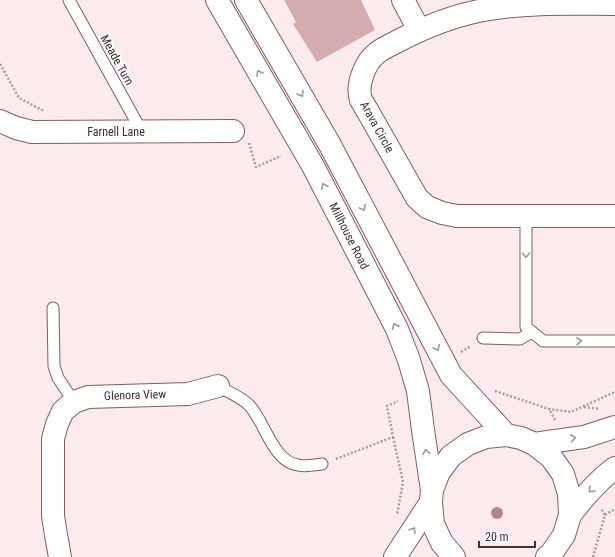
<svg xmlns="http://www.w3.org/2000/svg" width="615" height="557" viewBox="0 0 615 557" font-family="'Roboto Condensed',sans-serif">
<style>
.building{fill:#d4abae}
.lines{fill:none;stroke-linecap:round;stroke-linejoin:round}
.service-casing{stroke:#815d60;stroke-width:13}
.minor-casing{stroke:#815d60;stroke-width:24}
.tertiary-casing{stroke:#815d60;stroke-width:24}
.secondary-casing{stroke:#815d60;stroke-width:24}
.path{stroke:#aa9a9b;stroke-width:2.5;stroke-dasharray:2 2;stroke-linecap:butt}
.service{stroke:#fff;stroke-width:11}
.minor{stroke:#fff;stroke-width:22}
.tertiary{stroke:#fff;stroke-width:22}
.secondary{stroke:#fff;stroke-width:22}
.tree{fill:#b4848b}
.oneway{stroke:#9f9798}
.labels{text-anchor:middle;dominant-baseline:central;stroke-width:4;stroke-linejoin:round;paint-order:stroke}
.street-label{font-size:12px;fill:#3f2f30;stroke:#fdfdfd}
</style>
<rect width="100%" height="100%" fill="#fcebec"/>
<!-- building -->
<path class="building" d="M284,0H361L375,30L317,62L293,24L296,22Z"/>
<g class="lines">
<!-- service casing -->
<g class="service-casing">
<g id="service">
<path d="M69,0L142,132"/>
<path d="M526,216V327L543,341H615"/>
<path d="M53,308L54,366L58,378L74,402"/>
<path d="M483,338L520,339L532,332"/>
<path d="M218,386C228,392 241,397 249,405C265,422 273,462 298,465C306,467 314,465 322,464"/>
</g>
</g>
<!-- minor casing -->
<g class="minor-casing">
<g id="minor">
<path d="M403,0L419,30"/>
<path d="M615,4C574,4 531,2 490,9C457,14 427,26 398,41C391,45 383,48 377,53C365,62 356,85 361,100C363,103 365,107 367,110L417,198L427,207L442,213L457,216H615"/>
<path d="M0,121L16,128L32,132L233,131"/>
<path d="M60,557L56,535L53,516V439L57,424L63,411L74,402L88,397L188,394L218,386"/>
</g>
</g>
<!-- tertiary casing -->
<g class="tertiary-casing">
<path id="tertiary" d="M395,557L431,502"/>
</g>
<!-- secondary casing -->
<g class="secondary-casing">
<g id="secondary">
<path d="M217,0L313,166L397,329L409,360L418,391L423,430L432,490"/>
<path d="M246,0L330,145L451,375L506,435"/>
<path d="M534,444L584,437L615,427"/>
<path d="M570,515C583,498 597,481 615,468"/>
<path d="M454,557L442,543L433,524L431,502L432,490L439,472L451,456L468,444L486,437L506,435L521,438L534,444L551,457L563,474L569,494L570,515L564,535L551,554L547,557"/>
</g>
</g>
<!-- path -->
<g class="path">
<path d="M0,64L19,98L44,111"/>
<path d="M249,143L256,167L281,156"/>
<path d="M461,352L471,346"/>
<path d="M495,391L549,409"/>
<path d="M584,407L600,409"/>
<path d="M555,420L549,409L571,412L615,392"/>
<path d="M393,437L403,482L398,510L397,514"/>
<path d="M336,459L393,437L387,406L398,401"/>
<path d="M605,515L615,509"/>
<path d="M593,557L605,515L601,508"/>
</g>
<!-- service -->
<use href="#service" class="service"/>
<!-- minor -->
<use href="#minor" class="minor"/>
<!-- tertiary -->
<use href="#tertiary" class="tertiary"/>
<!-- secondary -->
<use href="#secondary" class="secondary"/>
</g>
<!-- trees -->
<circle class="tree" cx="497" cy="513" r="6"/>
<!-- one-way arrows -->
<defs><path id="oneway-chevron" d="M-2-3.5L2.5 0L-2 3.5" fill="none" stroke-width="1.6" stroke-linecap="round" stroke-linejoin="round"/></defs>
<g class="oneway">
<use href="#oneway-chevron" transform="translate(259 73) rotate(-120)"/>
<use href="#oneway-chevron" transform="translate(301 94) rotate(60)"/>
<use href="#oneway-chevron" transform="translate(324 186) rotate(-117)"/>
<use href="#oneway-chevron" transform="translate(363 208) rotate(62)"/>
<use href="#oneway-chevron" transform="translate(526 255) rotate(90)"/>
<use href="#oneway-chevron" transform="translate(395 326) rotate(-115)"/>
<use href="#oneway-chevron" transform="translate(579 341) rotate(-1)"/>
<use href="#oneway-chevron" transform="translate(437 348) rotate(62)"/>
<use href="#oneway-chevron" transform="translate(573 438) rotate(-8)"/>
<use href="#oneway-chevron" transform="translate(426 452) rotate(-99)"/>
<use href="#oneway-chevron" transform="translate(591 490) rotate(134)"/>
<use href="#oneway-chevron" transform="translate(413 530) rotate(-57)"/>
</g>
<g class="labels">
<!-- street labels -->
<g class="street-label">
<text transform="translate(117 60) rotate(61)">Meade Turn</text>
<text transform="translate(377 127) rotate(61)">Arava Circle</text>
<text x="116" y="132">Farnell Lane</text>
<text transform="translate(349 236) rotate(63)">Millhouse Road</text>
<text transform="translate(135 395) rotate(-2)">Glenora View</text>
</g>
</g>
<!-- scale -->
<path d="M479 541v6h56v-6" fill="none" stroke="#3f2f30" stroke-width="2"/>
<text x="485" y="541" font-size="12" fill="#3f2f30" stroke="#fdfdfd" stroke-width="3" paint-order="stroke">20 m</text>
</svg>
